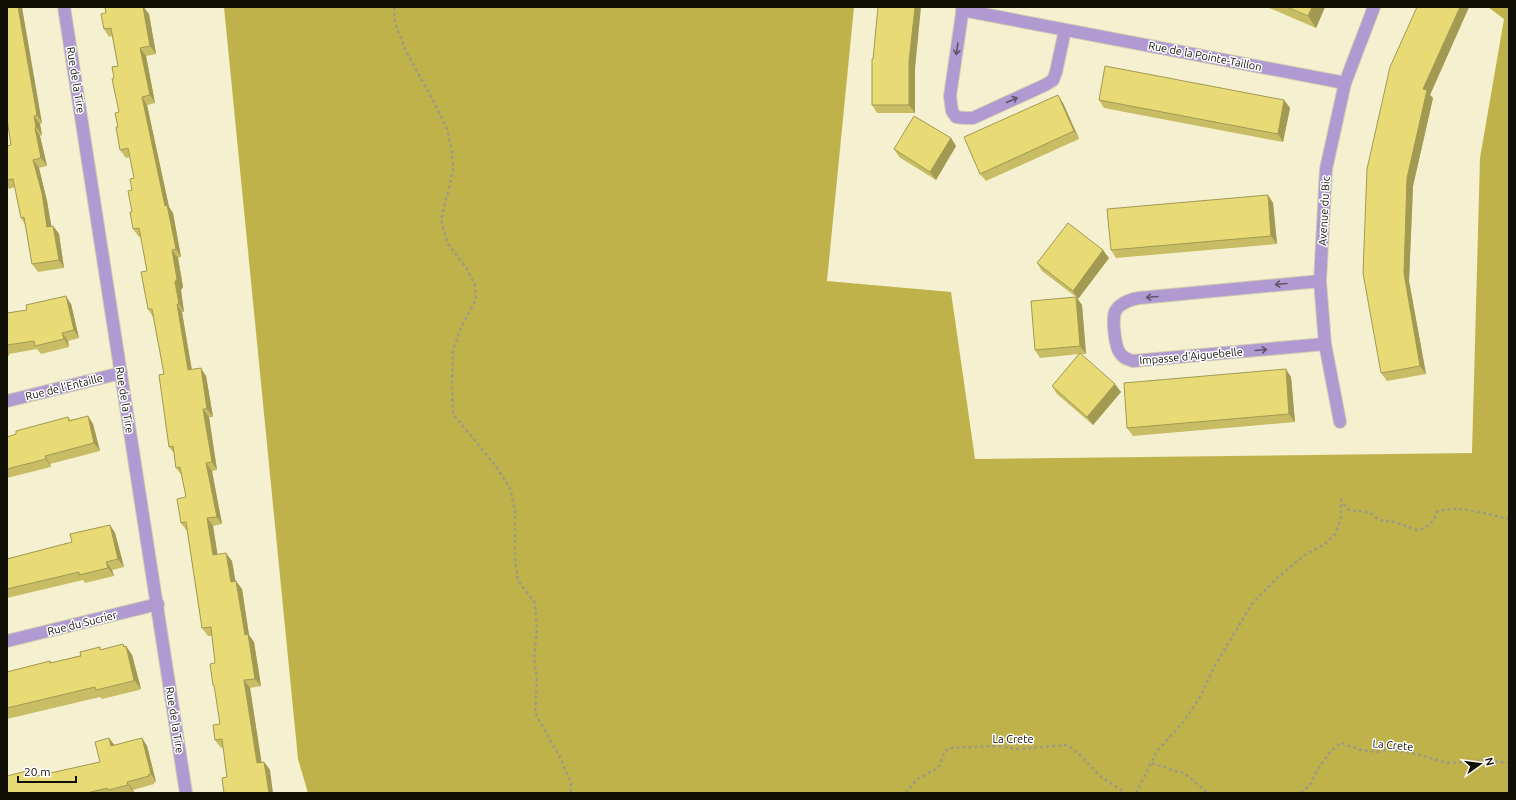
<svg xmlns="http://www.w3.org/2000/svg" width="1516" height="800" viewBox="0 0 1516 800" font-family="Ubuntu,sans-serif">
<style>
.forest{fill:#bfb24b}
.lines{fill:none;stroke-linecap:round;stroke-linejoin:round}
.minor-casing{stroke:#d0cdb0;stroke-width:14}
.path{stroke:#9e9b83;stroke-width:2.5;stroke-dasharray:3 3;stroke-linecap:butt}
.minor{stroke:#b09ad1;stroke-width:12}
.wall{fill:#c8bc65}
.shaded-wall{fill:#a29953}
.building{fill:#e8db76;stroke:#a29953}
.oneway{stroke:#60546b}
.labels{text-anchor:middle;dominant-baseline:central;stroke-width:3;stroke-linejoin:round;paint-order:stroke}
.street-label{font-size:11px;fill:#100f05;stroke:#fff}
</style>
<rect width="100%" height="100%" fill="#f5f1d0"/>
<!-- forest -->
<path class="forest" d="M224,7H854L827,281L951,292L975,459L1472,453L1480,158L1504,19L1488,7H1509V793H308L298,759Z"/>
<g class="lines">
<!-- minor casing -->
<g class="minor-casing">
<g id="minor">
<path d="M64,7L186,793"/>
<path d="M963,7L950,96L952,111L956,117L964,118H973L1045,85L1053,80L1056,72L1065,30"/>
<path d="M962,10L1345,83"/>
<path d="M1320,281L1139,298C1133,299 1126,301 1121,305C1119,306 1116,310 1115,312C1112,320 1115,347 1120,353C1123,358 1127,359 1133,361L1325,344"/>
<path d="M7,401L121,373"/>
<path d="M1340,422L1325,344L1320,281L1326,169L1345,83L1374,7"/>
<path d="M7,641L158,604"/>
</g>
</g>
<!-- path -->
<g class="path">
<path d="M394,7L395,23L406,51L438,110L447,129L452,151L453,171L441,220L448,244L467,269L475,286L476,299L461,328L453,350L452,383L453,414L495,465L510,488L515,511V559L518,581L535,603L537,629L534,658L537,678L535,713L560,757L571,783V793"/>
<path d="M1152,763L1175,771L1184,773L1208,793"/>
<path d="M906,793L916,780L934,770L940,765L945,751L950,748L998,746L1018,749L1067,745L1078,753L1101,777L1126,793"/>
<path d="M1136,793L1157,751L1185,720L1201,695L1214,667L1252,604L1278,577L1306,554L1325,544L1335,534L1341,518V500L1347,508L1351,511H1363L1372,514L1379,520L1394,522L1417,530L1425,528L1434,520L1437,512C1457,503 1488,515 1509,519"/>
<path d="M1301,793L1310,785L1317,770L1332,750L1341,743L1361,750L1377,752L1384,750L1408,752L1448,763L1487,760L1509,763"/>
</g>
<!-- minor -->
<use href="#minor" class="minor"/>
</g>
<!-- wall -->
<g class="wall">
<path d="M7,7L42,123L40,124L42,135L40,136L47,166L39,168L47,201L51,227L53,226L59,234L64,268L38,272L32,264L25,225L21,218L15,187L9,189L7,185V146L11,145Z"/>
<path d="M105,7H144L145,9L149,14L156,54L146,56L155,103L147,105L169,207L173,213L181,257L178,258L183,287L181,290L184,312H182L192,370L206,376L213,417H209L217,470L212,471L222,524L213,526L217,554L232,561L235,581L242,589L249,635L254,642L261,686L250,688L261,762H264L270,770L227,777L223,747L221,748L215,740L220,724L215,687L213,685L215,663L212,636H208L202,628L187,531L181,523L186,497L182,476L176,468L174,453L169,447L164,374L153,317L148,309L147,271L141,236L139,237L133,229L132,212V190L134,178L130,157L126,158L120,150L118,127L119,112L114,78L118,66L112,36L109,37L104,29L106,13Z"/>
<path d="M1267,7H1325L1316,28Z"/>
<path d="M1417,7H1469L1430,95L1433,98L1413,186L1409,281L1426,374L1387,381L1381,373Z"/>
<path d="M915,69V113H877L872,105Z"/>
<path d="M1099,100H1284L1290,108L1283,142L1104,108Z"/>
<path d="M1063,103L1079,139L986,181L980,174Z"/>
<path d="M951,138L956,146L936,180L899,157L894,149Z"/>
<path d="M1268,195L1273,203L1277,244L1116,258L1111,250Z"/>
<path d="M1109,258L1078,299L1076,297L1082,305L1086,354H1081L1121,392L1093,425L1057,394L1052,386L1079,354L1040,358L1035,350L1076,297L1042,271L1037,263Z"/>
<path d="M71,304L79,338L68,341L69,347L41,354L37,349L9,354V356H7V313Z"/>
<path d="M1291,377L1295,422L1133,436L1127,428Z"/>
<path d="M88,416L93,424L100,451L50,464L51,467L7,478V437L16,434L68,417L71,420Z"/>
<path d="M110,525L115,533L124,567L112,570L114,576L85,583L83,580L7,598V559L72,542Z"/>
<path d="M123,644L125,647L126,646L132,655L141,689L139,690L102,699L100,697L7,719V672L50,661L51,663Z"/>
<path d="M109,738L114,745L142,738L147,746L156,782L154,783V784L133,790L134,793H7L31,770L35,777L100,762Z"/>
</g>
<!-- shaded-wall -->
<g class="shaded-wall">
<path d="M18,7H22L42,123L37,115Z"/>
<path d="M141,7H144L145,9L149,14L156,54L150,46Z"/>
<path d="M915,7H921L915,69V113L909,105V61Z"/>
<path d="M1312,7H1325L1316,28L1308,16Z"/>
<path d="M1460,7H1469L1430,95L1433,98L1413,186L1409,281L1426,374L1420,366L1404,273L1407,178L1423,89Z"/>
<path d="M140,48L146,56L155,103L150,95Z"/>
<path d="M1058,95L1063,103L1079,139L1074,131Z"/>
<path d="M142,97L147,105L169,207L173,213L181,257L176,249L165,206Z"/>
<path d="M1284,100L1290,108L1283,142L1278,134Z"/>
<path d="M34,116L40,124L42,135L36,127Z"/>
<path d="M35,128L40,136L47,166L41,158Z"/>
<path d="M951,138L956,146L936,180L930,172Z"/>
<path d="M33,160L39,168L47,201L53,235L47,227Z"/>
<path d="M1268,195L1273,203L1277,244L1271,236Z"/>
<path d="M53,226L59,234L64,268L59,260Z"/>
<path d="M172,250L178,258L183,287L181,290L184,312L179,304L175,282Z"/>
<path d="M1103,250L1109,258L1078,299L1073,291Z"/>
<path d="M66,296L71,304L79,338L74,330Z"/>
<path d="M1076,297L1082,305L1086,354L1080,346Z"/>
<path d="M177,304L182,312L193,378L188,370Z"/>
<path d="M62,333L68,341L69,347L64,339Z"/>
<path d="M201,368L206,376L213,417L207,409Z"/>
<path d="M1286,369L1291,377L1295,422L1289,414Z"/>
<path d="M1115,384L1121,392L1093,425L1087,417Z"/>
<path d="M203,409L209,417L217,470L212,462Z"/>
<path d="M88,416L93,424L100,451L94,443Z"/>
<path d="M45,456L50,464L51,467L46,459Z"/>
<path d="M206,463L212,471L222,524L217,517Z"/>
<path d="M207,518L213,526L219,563L213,555Z"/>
<path d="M110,525L115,533L124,567L118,559Z"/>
<path d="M226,553L232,561L237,590L231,582Z"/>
<path d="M106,562L112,570L114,576L108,568Z"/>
<path d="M236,581L242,589L249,635L254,642L261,686L255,679L245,635Z"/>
<path d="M123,644L127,650L126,646L132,655L141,689L134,680Z"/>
<path d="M244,680L250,688L263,771L257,763Z"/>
<path d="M109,738L115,746H111Z"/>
<path d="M142,738L147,746L156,782L151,774Z"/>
<path d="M264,762L270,770L273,793H269Z"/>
<path d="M31,770L36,778L32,777Z"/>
<path d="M127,782L133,790L134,793L128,785Z"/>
</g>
<!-- building -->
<g class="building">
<path d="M7,7H18L37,115L34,116L36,127L35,128L41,158L33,160L42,193L47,227L53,226L59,260L32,264L24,217L21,218L13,179L7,180V146L11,145L7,119Z"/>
<path d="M105,7H143L150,46L140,48L150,95L142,97L165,206L167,205L176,249L172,250L177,279L175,282L179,304H177L188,370L201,368L207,409H203L212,462L206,463L217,517L207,518L213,555L226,553L231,582L236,581L245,635L248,634L255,679L244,680L257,763L264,762L269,793H224L222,778L227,777L222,739L215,740L213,725L220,724L214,685H213L210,664L215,663L211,627L202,628L186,522L181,523L177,499L186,497L180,467L176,468L173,446L169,447L159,375L164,374L152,309H148L141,272L147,271L139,228L133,229L130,212H132L128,191L132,190L130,179L134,178L128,148L120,150L116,127H118L115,113L119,112L112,79L114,78L112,67L118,66L111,28L104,29L101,14L106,13Z"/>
<path d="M878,7H915L909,61V105H872V59H873Z"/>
<path d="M1287,7H1312L1308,16Z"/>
<path d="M1417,7H1460L1423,89L1427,90L1407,178L1404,273L1420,366L1381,373L1363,273L1367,169L1390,67Z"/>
<path d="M1105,66L1284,100L1278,134L1099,100Z"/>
<path d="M1058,95L1074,131L980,174L964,137Z"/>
<path d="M914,116L951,138L930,172L894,149Z"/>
<path d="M1268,195L1271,236L1111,250L1107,209Z"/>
<path d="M1068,223L1103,250L1073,291L1037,263Z"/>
<path d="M66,296L74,330L62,333L64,339L35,346L34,341L7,345V313L27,310L26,305Z"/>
<path d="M1076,297L1080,346L1035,350L1031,301Z"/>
<path d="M1080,353L1115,384L1087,417L1052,386Z"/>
<path d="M1286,369L1289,414L1127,428L1124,383Z"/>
<path d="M88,416L94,443L45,456L46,459L7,469V437L16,434V431L68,417L69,421Z"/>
<path d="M110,525L118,559L106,562L108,568L79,575V572L7,589V559L72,542L70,534Z"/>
<path d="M123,644L124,647L126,646L134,680L133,681L96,690L95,687L7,708V672L50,661V663L81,656L80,652L100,647V650Z"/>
<path d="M109,738L111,746L142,738L151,774L148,775L149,776L127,782L128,785L108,790L107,788L87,793H7V776L31,770L32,777L100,762L95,742Z"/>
</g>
<!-- one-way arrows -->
<defs><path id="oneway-shaft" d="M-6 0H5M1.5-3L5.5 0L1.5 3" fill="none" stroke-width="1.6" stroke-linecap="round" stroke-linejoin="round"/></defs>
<g class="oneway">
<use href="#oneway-shaft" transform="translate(957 49) rotate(98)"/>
<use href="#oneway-shaft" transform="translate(1012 100) rotate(-24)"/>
<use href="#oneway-shaft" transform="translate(1281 284) rotate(175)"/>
<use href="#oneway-shaft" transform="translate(1152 297) rotate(175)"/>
<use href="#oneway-shaft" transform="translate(1261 350) rotate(-5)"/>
</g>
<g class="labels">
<!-- street labels -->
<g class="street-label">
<text transform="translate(1205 56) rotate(11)">Rue de la Pointe-Taillon</text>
<text transform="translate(76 80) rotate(81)">Rue de la Tire</text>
<text transform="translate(1324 211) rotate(-87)">Avenue du Bic</text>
<text transform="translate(1191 356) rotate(-5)">Impasse d'Aiguebelle</text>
<text transform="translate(64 387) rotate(-14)">Rue de l'Entaille</text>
<text transform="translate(125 400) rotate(81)">Rue de la Tire</text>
<text transform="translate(82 623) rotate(-14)">Rue du Sucrier</text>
<text transform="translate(175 720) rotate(81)">Rue de la Tire</text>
<text x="1013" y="739">La Crete</text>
<text transform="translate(1393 745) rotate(5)">La Crete</text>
</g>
</g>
<!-- border -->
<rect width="1516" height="800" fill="none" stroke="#100f05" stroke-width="16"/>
<!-- north arrow -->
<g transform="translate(1480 764) rotate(76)" stroke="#ffffff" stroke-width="3" paint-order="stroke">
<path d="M0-3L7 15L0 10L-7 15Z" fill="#100f05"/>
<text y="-6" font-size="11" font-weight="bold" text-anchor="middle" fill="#100f05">N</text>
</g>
<!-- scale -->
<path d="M18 776v6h58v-6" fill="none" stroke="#100f05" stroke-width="2"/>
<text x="24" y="776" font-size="12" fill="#100f05" stroke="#ffffff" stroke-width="3" paint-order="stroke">20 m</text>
</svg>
